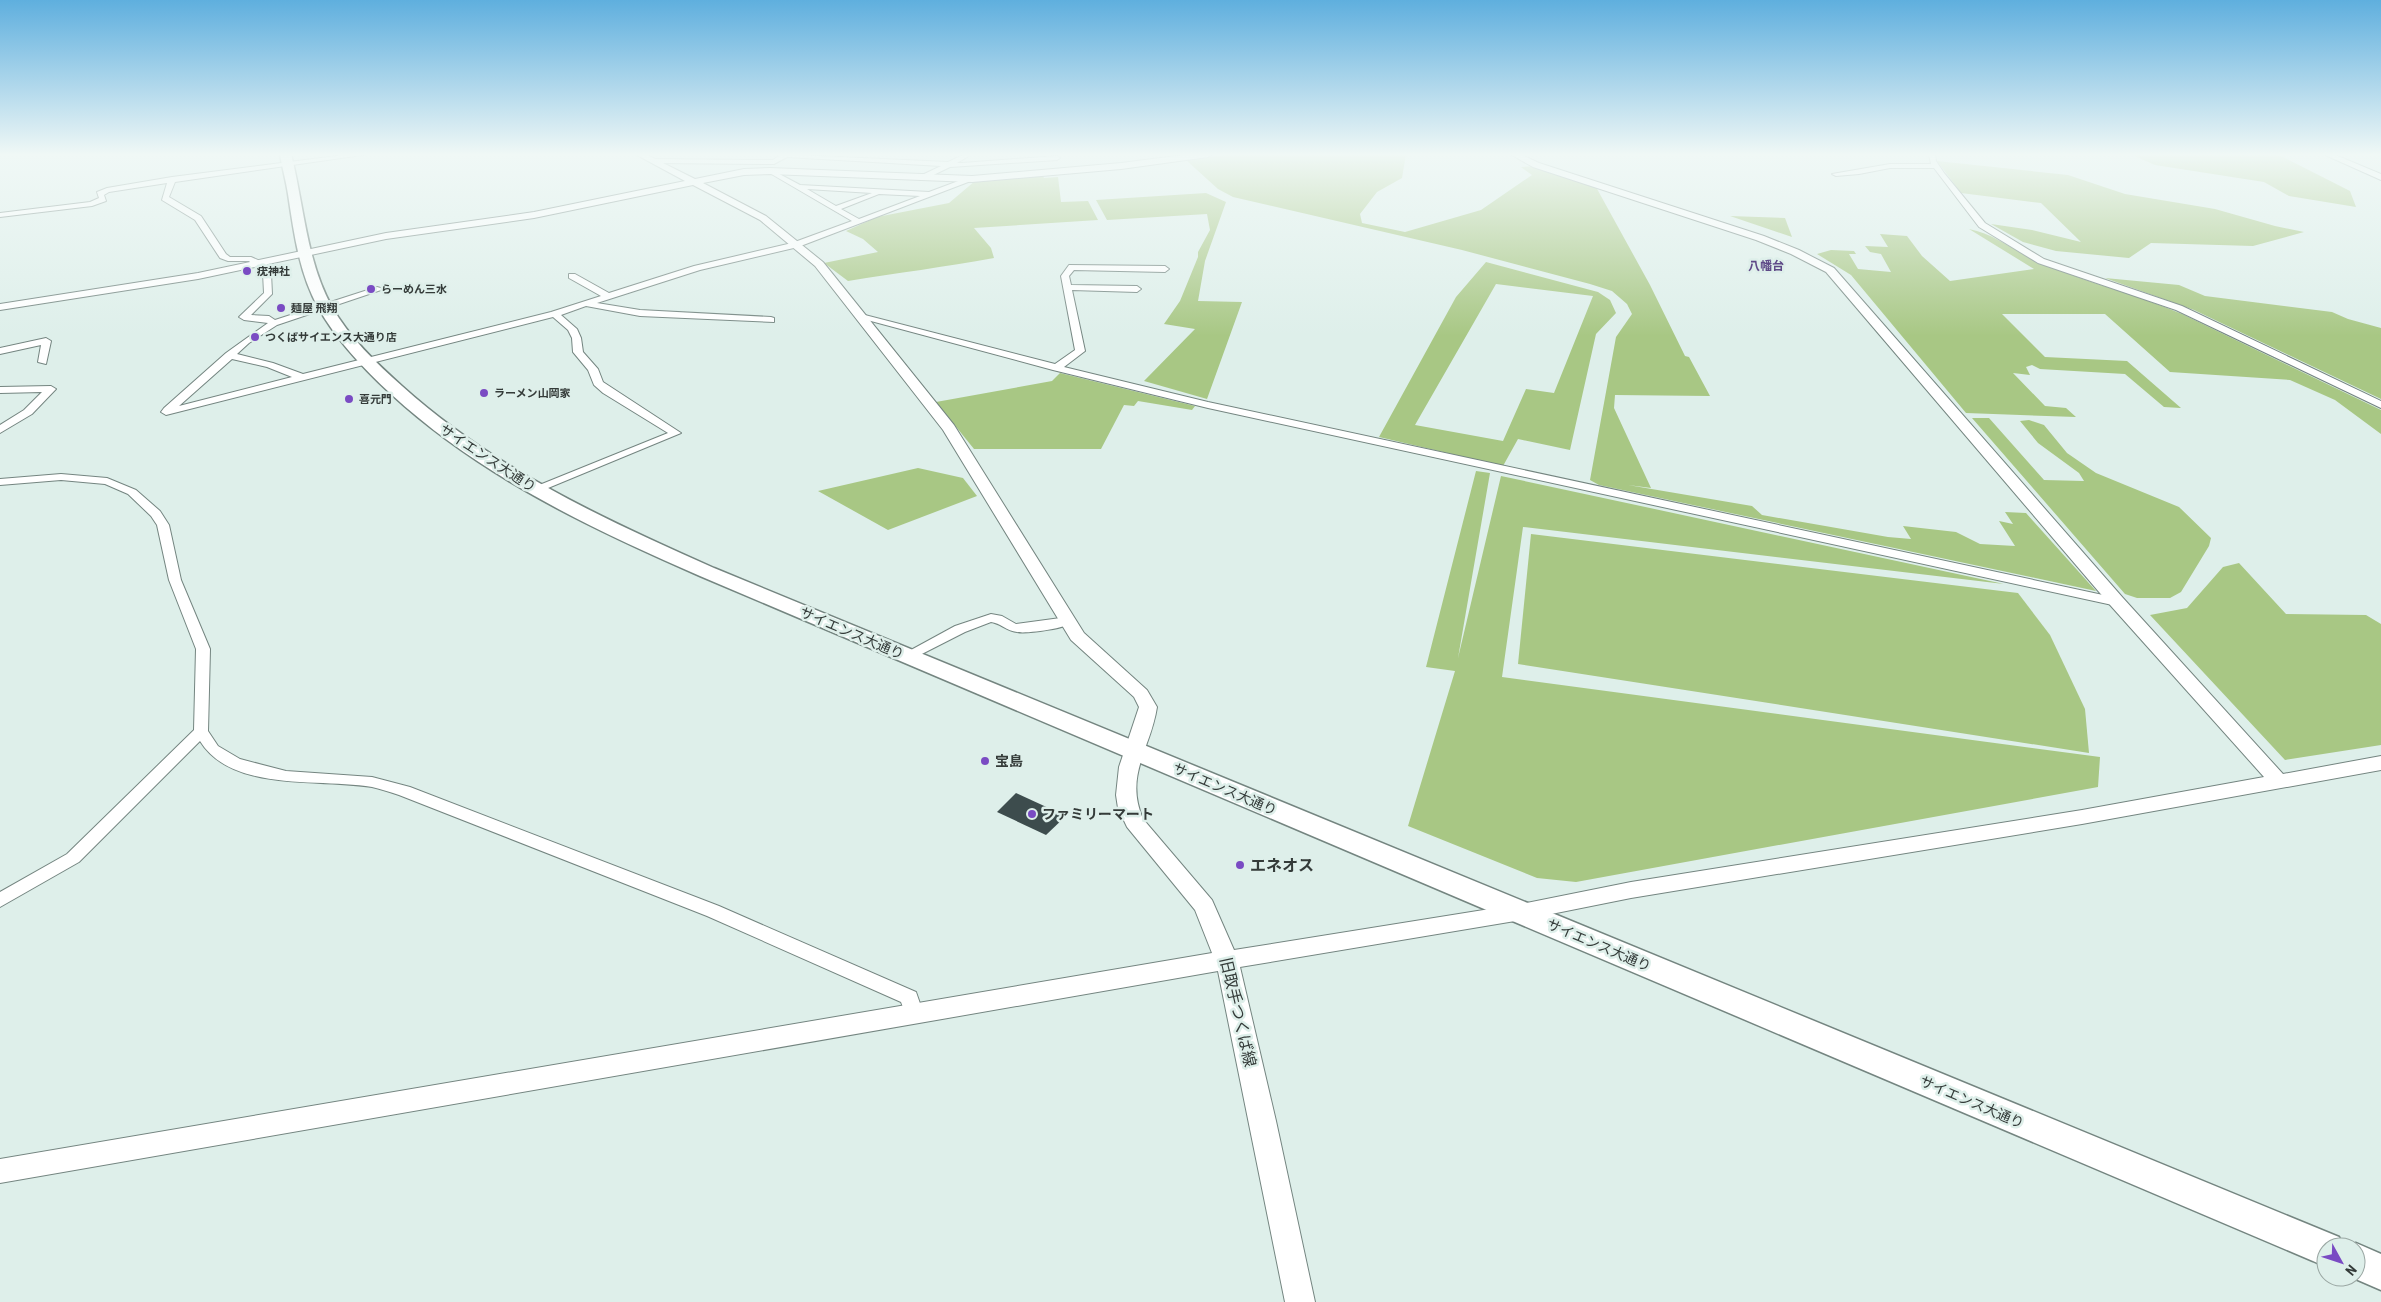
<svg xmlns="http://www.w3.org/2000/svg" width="2381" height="1302" viewBox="0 0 2381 1302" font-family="'Roboto Condensed','Noto Sans JP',sans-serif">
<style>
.green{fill:#a8c784;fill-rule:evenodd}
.building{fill:#3d4c4d}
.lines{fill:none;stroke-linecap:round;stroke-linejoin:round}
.minor-casing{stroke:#748580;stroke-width:2}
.tertiary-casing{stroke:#748580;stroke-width:2}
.primary-casing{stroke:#748580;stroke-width:3}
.minor{fill:#fff;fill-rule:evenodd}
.tertiary{fill:#fff;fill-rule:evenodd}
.primary{fill:#fff;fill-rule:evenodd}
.poi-dot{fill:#7a4bc3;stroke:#deefea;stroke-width:2}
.labels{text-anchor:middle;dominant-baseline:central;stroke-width:5;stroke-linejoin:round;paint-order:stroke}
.far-poi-label{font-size:11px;font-weight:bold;fill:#343b39;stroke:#deefea;text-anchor:start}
.far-neighbourhood-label{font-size:12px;font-weight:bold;fill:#5e4987;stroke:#deefea}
.street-label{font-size:14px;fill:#343b39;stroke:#deefea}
.poi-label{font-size:14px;font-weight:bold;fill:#343b39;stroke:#deefea;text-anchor:start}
.near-poi-label{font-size:16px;font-weight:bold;fill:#343b39;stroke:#deefea;text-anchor:start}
.near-street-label{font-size:16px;fill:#343b39;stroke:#deefea}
</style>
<rect width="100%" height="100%" fill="#deefea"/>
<!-- green -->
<g class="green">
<path d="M1231,154H1406L1402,178L1377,192L1360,214L1362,223L1405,232L1481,210L1532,175L1521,167L1536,166L1596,187L1650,285L1685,356L1689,357L1710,396L1615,395L1614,408L1651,488L1628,485L1752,506L1762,515L1888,537L1911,539L1903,526L1956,532L1980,544L2015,546L1999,521L2013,524L2005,512L2026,513L2096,591L1599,485L1590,480L1616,337L1632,314L1627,304L1612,291L1590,284L1462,250L1233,197L1218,189L1186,160Z"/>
<path d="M2130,154H2277L2350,191L2356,207L2289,196L2264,182L2155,165Z"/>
<path d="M1937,161L2068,175L2125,194L2215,209L2275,226L2304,232L2253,246L2151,243L2129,258L2056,251L2023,242L1991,224L2032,230L2081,242L2041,203L1961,193Z"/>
<path d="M1043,176L1044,178L1058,177L1061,202L1088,201L1098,220L974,228L991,248L994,258C945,267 897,273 848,281L824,263L878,252L863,239L846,231L877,217L949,203L975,181Z"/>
<path d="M1206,193L1226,202L1205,261L1198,301L1242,302L1207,399L1144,381L1195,329L1164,324L1180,301L1198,257V252L1210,230L1207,214L1107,220L1096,200Z"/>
<path d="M1730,216L1785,218L1792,237Z"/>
<path d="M1969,229C1996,234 2016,253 2041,263C2087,283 2136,294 2182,314L2381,410V434L2335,400L2290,380L2170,372L2105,314H2002L2045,357L2127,361L2181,408L2164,407L2125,374L2040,369L2032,365L2026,367L2030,375L2013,373L2045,406L2066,408L2076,417L1966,413L1851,275L1817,254L1831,250L1854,251L1856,254H1849L1858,269L1891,272L1881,254L1870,252L1865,246L1888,247L1880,234L1907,236L1922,256L1950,281L2034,269Z"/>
<path d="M1486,262L1598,292L1610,300L1616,313L1596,334L1570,450L1518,439L1503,466L1379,437L1456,297ZM1496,284L1593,296L1554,393L1526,389L1503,441L1415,425Z"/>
<path d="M2105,278L2179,285L2205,296L2332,312L2348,319L2381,328V399L2194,310Z"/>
<path d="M1060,373L1195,406L1192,410L1138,401L1134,406L1124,405L1101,449H974L936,402L1052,381Z"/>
<path d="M1972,418H1989L2044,480L2084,481L2079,473L2038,443L2020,421L2029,420L2044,425L2067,453L2096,473L2179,507L2211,538L2209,546L2181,592L2170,598H2137L2125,594Z"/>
<path d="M918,468L963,478L977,496L888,530L818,491Z"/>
<path d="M1476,471L1490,473L1458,658L1501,476L2004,584L1523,527L1502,677L2100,757L2098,787L1576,882L1537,878L1408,826L1455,671L1426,667Z"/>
<path d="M1531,534L2018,593L2050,635L2085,709L2089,753L1518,664Z"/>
<path d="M2239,563L2286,614L2366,615L2381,624V745L2285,760L2150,615L2187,608L2223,567Z"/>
</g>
<!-- building -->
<path class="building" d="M1016,793L1066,816L1046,835L997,812Z"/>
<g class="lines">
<!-- minor casing -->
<g class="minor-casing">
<g id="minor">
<path d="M352,154H369L175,182L169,197L201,216L226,254L230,257H251L267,264L271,273L272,294L251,315L269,316L275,320L377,287L384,289L277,325L249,343L237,354L273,363L303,374L551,312L601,296L569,278V274H575L609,293L694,266L792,243L852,221L768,172V170L770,169L800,185L929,192L969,177L976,179L798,247L700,270L597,303L640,310L771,317L774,318V322L640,316L586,306L561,315L577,329L581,338L583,352L598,369L603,382L681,433L536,493L532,492L530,490L532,488L668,433L603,393L594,385L588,370L573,352L572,338L568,330L553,317L166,415L161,412L164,408L226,353L268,323L244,320L239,317L264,293L263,273L260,267H255L249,261H228L220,258L195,220L162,200L167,183L109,192L104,195L106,201L92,206L0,217V213L90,202L99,198L97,192L107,188L172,177ZM807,189L872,193L836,206ZM879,194L920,196L859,219L841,209ZM232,359L267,367L292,377L179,406Z"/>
<path d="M775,154L948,162L965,154H972L957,163H962L1057,156L1060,158L1057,160L950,167L923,180H920V176L941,166L787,157L774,164L655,163L652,161L655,159L773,160L779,156Z"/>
<path d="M1929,154H1935L1936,161L1944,173L1985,223L2044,259L2182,306L2381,401V408L2176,310L2038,263L1979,227L1934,168H1890L1859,174L1836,176L1832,174L1890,164H1931Z"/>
<path d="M1069,265L1165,266L1169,269L1165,272L1074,270L1069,276L1071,285L1137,286L1141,289L1137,292L1072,290L1085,351L1064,367L1208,402L2117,598L2124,602L2117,606L1208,408L1053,370L856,317L861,314L1055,364L1075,350L1061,276Z"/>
<path d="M46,338L51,341L46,364L38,362L41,345L0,354V348Z"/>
<path d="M51,386L56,389L32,414L0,433V425L24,410L42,392L0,393V387Z"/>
<path d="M61,474L107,478L136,490L160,511L169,525L181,580L210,649L208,731L218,746L240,759L286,771L372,777L410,787L719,906L916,992L924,1015L922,1021L915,1023L908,1021L901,1002L707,916L399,795C390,792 381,789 372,787C321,778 232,793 200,741L79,862L0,907V892L67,854L194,730L196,649L169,580L157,525L151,516L128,494L105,484L61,480L0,485V479Z"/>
<path d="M991,614L1002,616L1016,624L1068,617L1075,621C1069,628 1027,634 1017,632C1007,631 1000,623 991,622L965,632L912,659L907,660L900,656L955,626Z"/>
</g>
</g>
<!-- tertiary casing -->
<g class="tertiary-casing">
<g id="tertiary">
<path d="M635,154H645L695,179L744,169L770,168L972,176L1121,163L1192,154H1212L1208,157L1121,169L972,182L770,174L744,175L703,183L766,216L823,262L954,425L1084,633L1147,690L1157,707C1151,748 1124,775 1143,819L1212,900L1234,950L1521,904L1631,882L2082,810L2264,777L2111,606L1826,272L1791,254L1756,240L1533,167L1510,154H1520L1539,163L1764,236L1799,250L1834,268L2123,598L2283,774L2381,756V770L2082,824L1631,898L1521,920L1240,967L1276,1121L1315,1302H1285L1218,971L0,1183V1159L1212,953L1195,910L1127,827L1118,808L1116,795L1119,767L1139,707L1134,697L1071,640L943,430L815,266L760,220L693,185L534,218L386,239L198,279L0,310V304L198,273L386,233L534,212L685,181Z"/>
<path d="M2323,154H2333L2381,174V180Z"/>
</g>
</g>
<!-- primary casing -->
<g class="primary-casing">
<g id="primary">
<path d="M280,154H291C304,205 306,260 332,307C349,337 376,363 402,386C493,468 603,519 714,568L2339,1237L2343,1247H2326V1267L2313,1261L700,576C590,528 480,476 391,394C364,369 336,340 318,307C299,273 294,233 288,194C286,181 282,167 280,154Z"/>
<path d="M2356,1243L2381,1254V1290L2351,1277H2356V1247H2346Z"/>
</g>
</g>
<!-- minor -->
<use href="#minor" class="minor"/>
<!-- tertiary -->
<use href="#tertiary" class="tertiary"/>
<!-- primary -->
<use href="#primary" class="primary"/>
</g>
<!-- sky -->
<linearGradient id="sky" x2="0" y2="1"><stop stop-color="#5fafde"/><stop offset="0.46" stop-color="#f0f8f6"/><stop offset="1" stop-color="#f0f8f6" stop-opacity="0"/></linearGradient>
<rect width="2381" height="336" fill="url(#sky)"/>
<!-- markers -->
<g class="poi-dot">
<circle cx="247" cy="271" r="5"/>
<circle cx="371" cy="289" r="5"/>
<circle cx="281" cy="308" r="5"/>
<circle cx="255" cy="337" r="5"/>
<circle cx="484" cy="393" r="5"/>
<circle cx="349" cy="399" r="5"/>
<circle cx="985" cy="761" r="5"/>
<circle cx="1032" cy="814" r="5"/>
<circle cx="1240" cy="865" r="5"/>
</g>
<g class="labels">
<!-- far-poi labels -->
<g class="far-poi-label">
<text x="257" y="271">疣神社</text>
<text x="381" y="289">らーめん三水</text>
<text x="291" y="308">麺屋 飛翔</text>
<text x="265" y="337">つくばサイエンス大通り店</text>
<text x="494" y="393">ラーメン山岡家</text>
<text x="359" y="399">喜元門</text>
</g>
<!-- far-neighbourhood labels -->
<g class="far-neighbourhood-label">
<text x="1766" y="266">八幡台</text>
</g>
<!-- street labels -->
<g class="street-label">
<text transform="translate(488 458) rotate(33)">サイエンス大通り</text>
<text transform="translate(852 633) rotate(23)">サイエンス大通り</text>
<text transform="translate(1225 789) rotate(23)">サイエンス大通り</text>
<text transform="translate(1599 945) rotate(23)">サイエンス大通り</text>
<text transform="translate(1972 1102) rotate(23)">サイエンス大通り</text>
</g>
<!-- poi labels -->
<g class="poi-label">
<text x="995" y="761">宝島</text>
<text x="1042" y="814">ファミリーマート</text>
</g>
<!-- near-poi labels -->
<g class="near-poi-label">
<text x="1250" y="865">エネオス</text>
</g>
<!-- near-street labels -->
<g class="near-street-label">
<text transform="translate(1238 1012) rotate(77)">旧取手つくば線</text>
</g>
</g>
<!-- north arrow -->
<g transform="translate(2341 1262) rotate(130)"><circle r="24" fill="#deefea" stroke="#9aa7a3"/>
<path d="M0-4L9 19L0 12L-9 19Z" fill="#7a4bc3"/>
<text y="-8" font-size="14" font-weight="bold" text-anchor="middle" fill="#343b39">N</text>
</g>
</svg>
